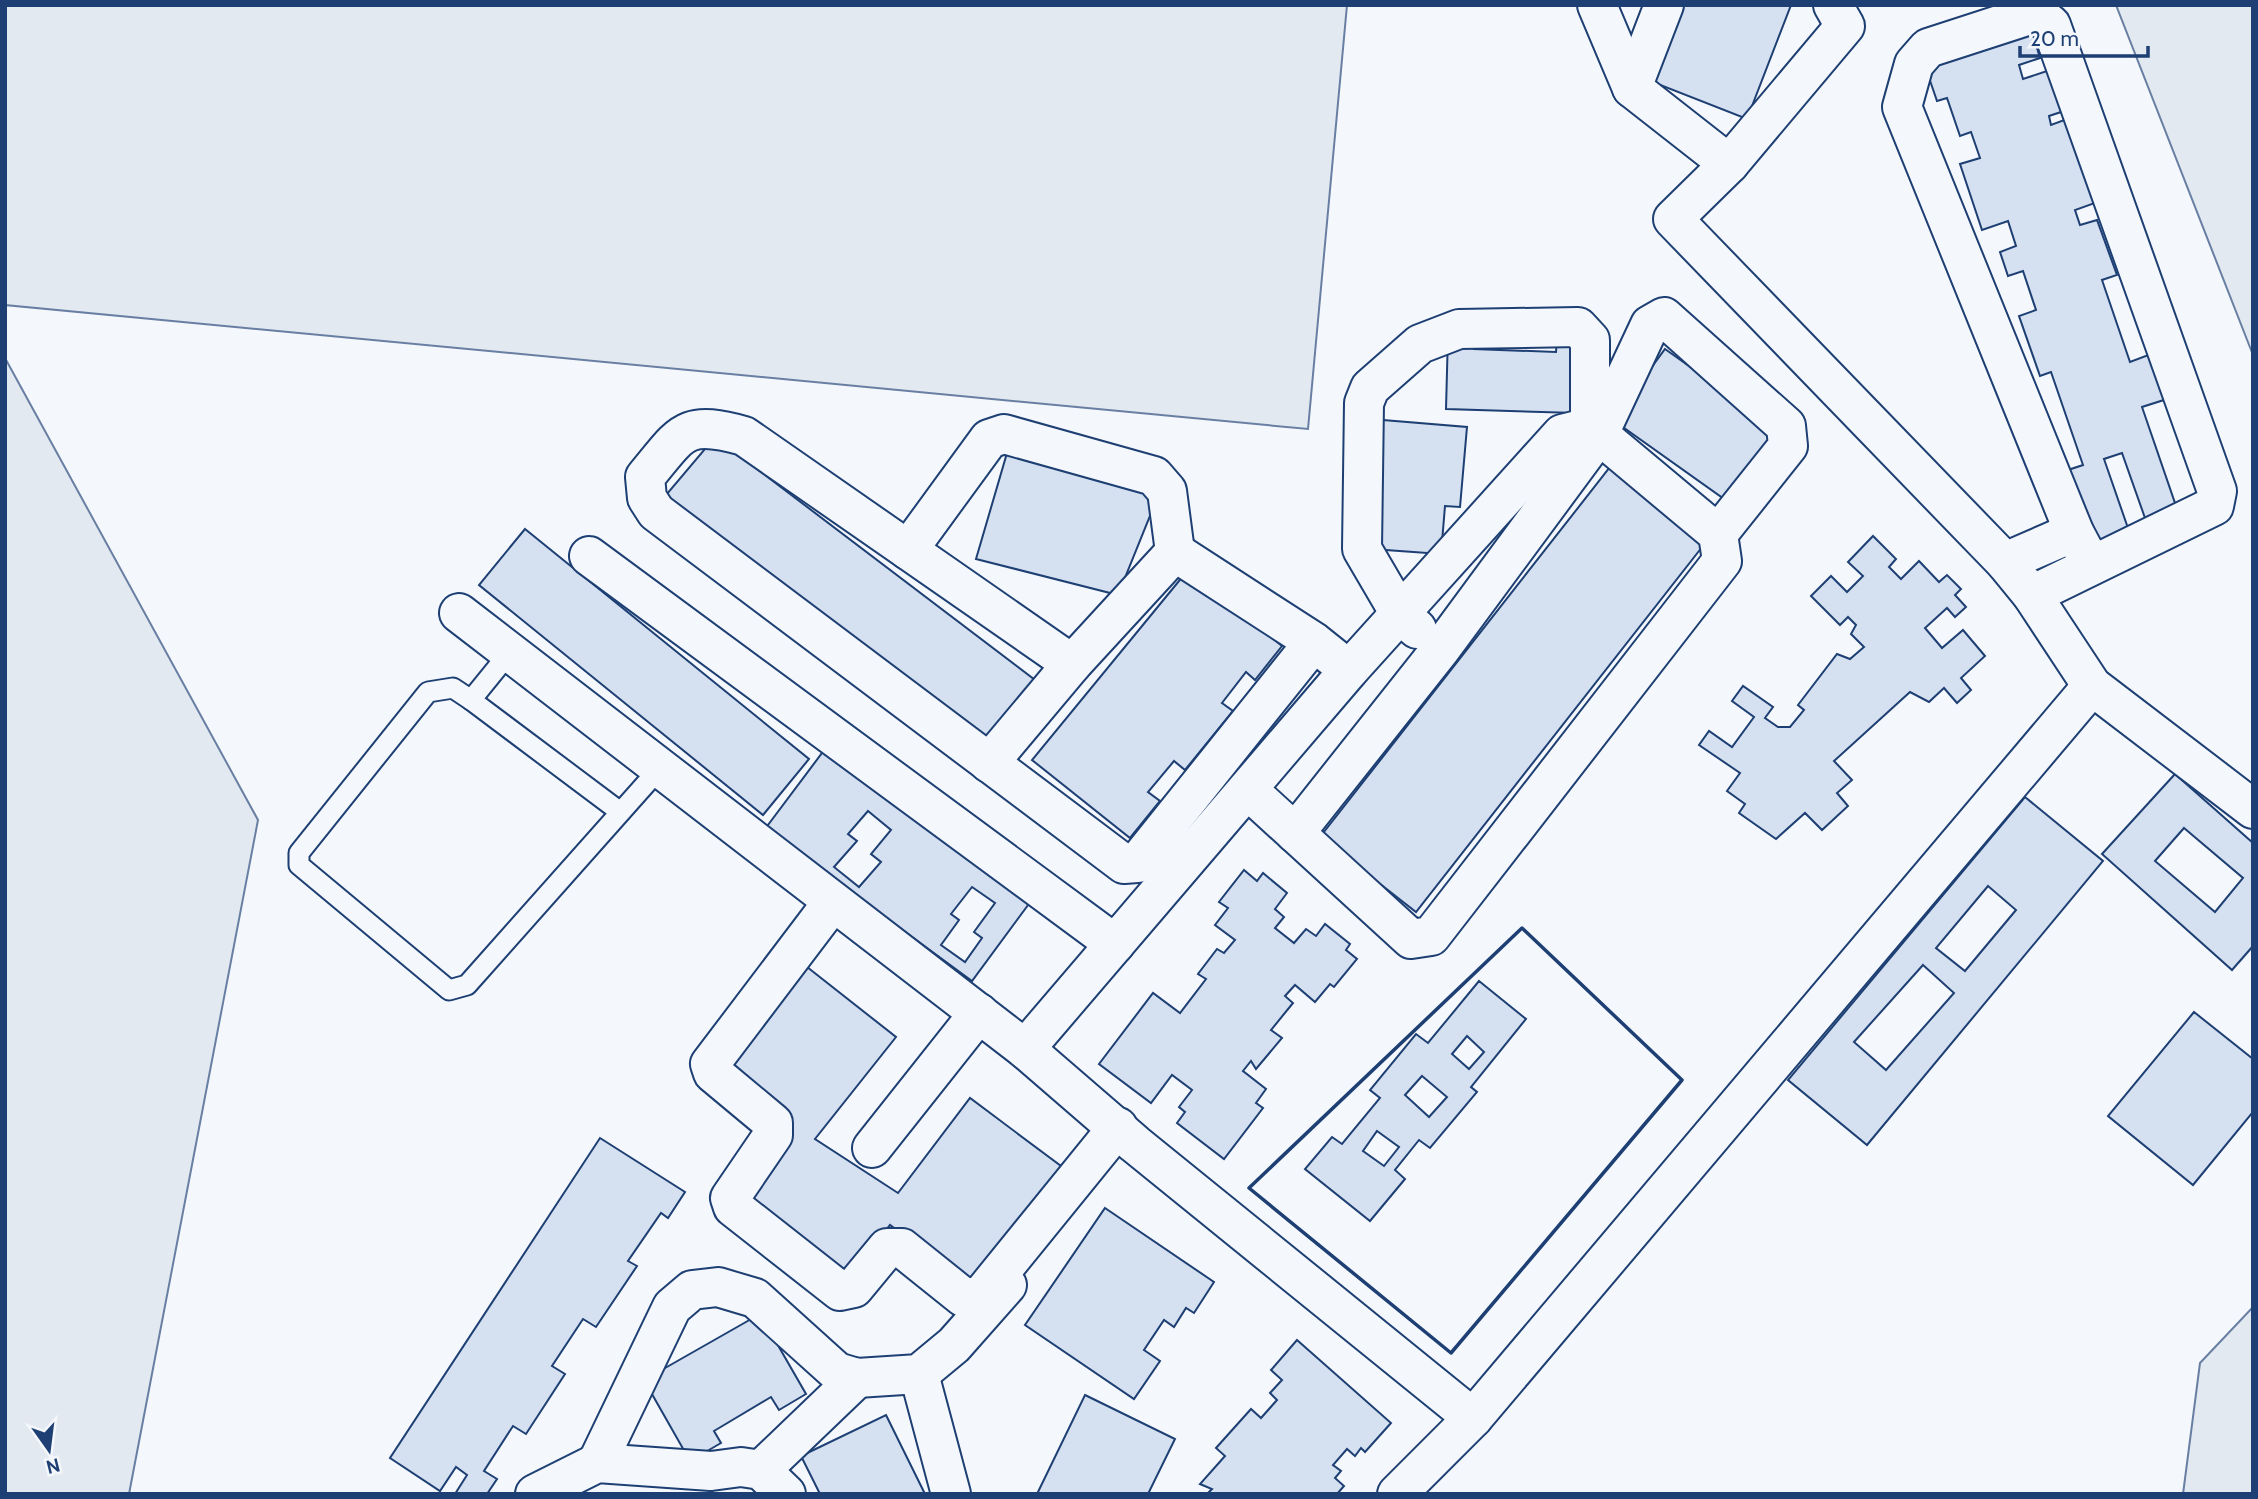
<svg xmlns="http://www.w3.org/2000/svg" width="2258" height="1499" viewBox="0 0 2258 1499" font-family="Cabin,sans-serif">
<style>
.green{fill:#e3e9f0;stroke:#687fa3;stroke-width:2}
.building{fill:#d5e0f0;stroke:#1d3f73;stroke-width:2;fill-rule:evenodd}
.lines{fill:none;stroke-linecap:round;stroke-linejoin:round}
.lane-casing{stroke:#1d3f73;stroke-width:23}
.street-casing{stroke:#1d3f73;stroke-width:42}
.lane{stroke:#f4f7fb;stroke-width:19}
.street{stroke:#f4f7fb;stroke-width:38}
.wall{stroke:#1d3f73;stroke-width:3.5}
</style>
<rect width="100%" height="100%" fill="#f4f7fb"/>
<!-- green -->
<g class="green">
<path d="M5,5H1347L1308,429L5,305Z"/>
<path d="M2116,5H2253V355Z"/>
<path d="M5,358L258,820L129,1494H5Z"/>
<path d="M2253,1307V1494H2183L2200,1363Z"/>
</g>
<!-- building -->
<g class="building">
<path d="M1680,5H1791L1747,119L1650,81Z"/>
<path d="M2031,28L2040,58L2019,65L2023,79L2050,70L2064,111L2049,116L2051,125L2067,119L2095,203L2075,210L2080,225L2097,220L2117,275L2102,280L2130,362L2151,354L2167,399L2142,407L2176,506L2145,518L2122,453L2104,459L2129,531L2090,544L2065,471L2083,465L2051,372L2040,376L2019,316L2036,310L2023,271L2008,276L2000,252L2016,246L2008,221L1982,230L1960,164L1980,158L1971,132L1960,136L1947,98L1937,101L1924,63Z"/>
<path d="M1448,334L1474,335V349L1556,352L1557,338H1578L1576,413L1446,409Z"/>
<path d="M1665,349L1779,430L1727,501L1613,420Z"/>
<path d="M1383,420L1467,427L1460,507L1445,506L1441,554L1372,549Z"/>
<path d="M715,437L1035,680L986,742L666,495Z"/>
<path d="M1007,453L1158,496L1118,595L976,559Z"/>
<path d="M1610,467L1706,542L1416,912L1320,837Z"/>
<path d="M525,529L809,759L763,815L479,585Z"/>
<path d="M1873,536L1896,559L1889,567L1901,579L1919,561L1939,582L1947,575L1961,589L1955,595L1966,607L1955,617L1947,608L1925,628L1942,648L1963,630L1985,656L1961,678L1971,690L1957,703L1944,688L1929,702L1910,692L1834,761L1852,780L1837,793L1848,806L1822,830L1805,813L1776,839L1739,813L1745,804L1727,791L1740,773L1699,745L1709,731L1732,747L1754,717L1732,701L1743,686L1773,707L1765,718L1778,727H1790L1804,710L1798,705L1837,654L1850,659L1864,647L1851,634L1856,625L1848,617L1840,625L1811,596L1831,576L1847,592L1863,576L1848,562Z"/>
<path d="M1188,570L1282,646L1255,680L1246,672L1222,703L1233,711L1185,770L1174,761L1148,792L1160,801L1130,838L1032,760Z"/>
<path d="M825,749L1031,901L972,981L765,829ZM868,811L891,830L871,854L881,862L859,887L834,867L857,841L848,834ZM972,887L995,903L974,932L982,938L965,962L941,945L959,920L951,914Z"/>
<path d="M2175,774L2253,843V946L2232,970L2102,854ZM2184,828L2243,878L2215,912L2155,861Z"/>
<path d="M2025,797L2103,861L1867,1145L1788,1080ZM1988,886L2016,910L1965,971L1936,948ZM1923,965L1954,993L1886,1070L1854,1042Z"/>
<path d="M1244,870L1257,881L1263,873L1287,893L1275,909L1284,917L1275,928L1294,943L1306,929L1316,936L1325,924L1350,944L1346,950L1357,959L1334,987L1330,984L1315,1002L1295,985L1285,996L1293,1003L1271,1030L1282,1038L1256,1069L1251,1061L1243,1071L1266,1089L1256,1103L1263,1108L1224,1159L1177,1123L1185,1112L1179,1107L1192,1090L1172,1075L1151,1103L1099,1064L1153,993L1180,1013L1206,979L1198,974L1217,949L1224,953L1235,940L1215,925L1228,908L1219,902Z"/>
<path d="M802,963L896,1037L815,1139L898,1193L970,1098L1065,1169L974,1288L890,1225L843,1285L735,1203L789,1127L717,1070Z"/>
<path d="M1479,981L1526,1019L1471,1087L1477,1092L1430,1148L1419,1140L1395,1170L1405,1179L1370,1221L1305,1169L1332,1137L1342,1144L1380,1098L1370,1090L1416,1034L1428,1043ZM1467,1036L1484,1052L1469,1069L1452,1054ZM1422,1076L1447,1097L1429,1117L1405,1095ZM1377,1131L1399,1147L1384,1166L1363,1151Z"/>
<path d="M2194,1012L2253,1059V1112L2193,1185L2108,1116Z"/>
<path d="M600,1138L685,1192L668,1218L661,1213L628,1261L637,1266L596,1327L583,1319L552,1366L565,1374L526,1434L513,1426L484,1471L497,1479L487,1494H455L467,1475L456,1467L440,1491L390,1458Z"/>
<path d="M1105,1208L1214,1282L1194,1313L1186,1308L1174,1327L1164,1320L1144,1350L1160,1361L1134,1399L1025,1325Z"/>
<path d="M760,1314L806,1394L779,1410L771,1397L714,1431L721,1443L690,1461L644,1380Z"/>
<path d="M1297,1340L1391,1423L1365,1452L1361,1448L1355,1456L1347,1449L1333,1465L1341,1471L1335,1478L1344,1486L1337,1494H1207L1212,1489L1200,1484L1225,1456L1216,1448L1251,1409L1261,1418L1277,1400L1270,1393L1282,1380L1271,1370Z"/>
<path d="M1085,1395L1175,1439L1148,1494H1037Z"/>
<path d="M886,1415L925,1494H820L801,1456Z"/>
</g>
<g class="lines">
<!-- lane casing -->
<g class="lane-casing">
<g id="lane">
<path d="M510,652L471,700L453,688L428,692L299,853V865L449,990L467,985L659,769"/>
<path d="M471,700L619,811"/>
</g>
</g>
<!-- street casing -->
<g class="street-casing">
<g id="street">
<path d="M1597,5L1632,88L1729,164"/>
<path d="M1833,5L1845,26L1729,164L1673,219L2005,562L2032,595L2092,686L2253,809"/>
<path d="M1632,88L1664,5"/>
<path d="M908,550L989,439L1004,434L1154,476L1167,491L1175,552"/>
<path d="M589,556L1115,944"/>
<path d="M2005,562L2074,532"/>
<path d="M2032,595L2214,506L2217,491L2051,25L2036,13L1928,48L1914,64L1902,107L2074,532L2091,564"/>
<path d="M459,613L1025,1049L1135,1144L1473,1418L1397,1494"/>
<path d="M1417,629L1400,614L1362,549L1364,403L1370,388L1420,344L1459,329L1578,327L1590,340V427"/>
<path d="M1314,642L1137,863L1124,864L656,512L647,498L645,477C682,433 683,419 744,436L1072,664L1175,552L1314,642L1349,670"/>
<path d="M989,763L1072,664"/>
<path d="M1295,833L1440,650L1598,436L1650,325L1664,317L1786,426L1788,446L1718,534"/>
<path d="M832,903L710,1064L713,1073L773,1123V1135L730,1198L733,1207L840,1291L854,1288L887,1248H902L963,1297H980L1118,1127"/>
<path d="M1025,1049L1349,670L1562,434L1590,427L1718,534L1722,561L1431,936L1411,939L1248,790"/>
<path d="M872,1148L979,1013"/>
<path d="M919,1374L951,1494"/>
<path d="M1473,1418L2092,686"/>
<path d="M597,1463L672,1307L692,1290L718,1287L755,1298L837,1372L857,1378L919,1374L954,1345L1007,1285"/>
<path d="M761,1470L857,1378"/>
<path d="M535,1494L597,1463L711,1471L741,1467L761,1470L786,1494"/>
</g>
</g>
<!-- lane -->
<use href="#lane" class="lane"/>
<!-- street -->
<use href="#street" class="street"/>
<!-- wall -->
<path class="wall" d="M1522,928L1682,1080L1451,1353L1249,1188Z"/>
</g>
<!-- border -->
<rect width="2258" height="1499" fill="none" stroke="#1d3f73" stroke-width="14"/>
<!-- north arrow -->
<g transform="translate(49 1450) rotate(166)" stroke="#f4f7fb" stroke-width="5" paint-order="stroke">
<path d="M0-5L12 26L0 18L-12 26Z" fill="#1d3f73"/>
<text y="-10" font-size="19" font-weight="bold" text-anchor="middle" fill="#1d3f73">N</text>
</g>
<!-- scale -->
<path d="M2020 46v10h128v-10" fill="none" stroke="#1d3f73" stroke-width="3.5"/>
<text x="2030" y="46" font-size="21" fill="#1d3f73" stroke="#f4f7fb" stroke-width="5" paint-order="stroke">20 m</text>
</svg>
